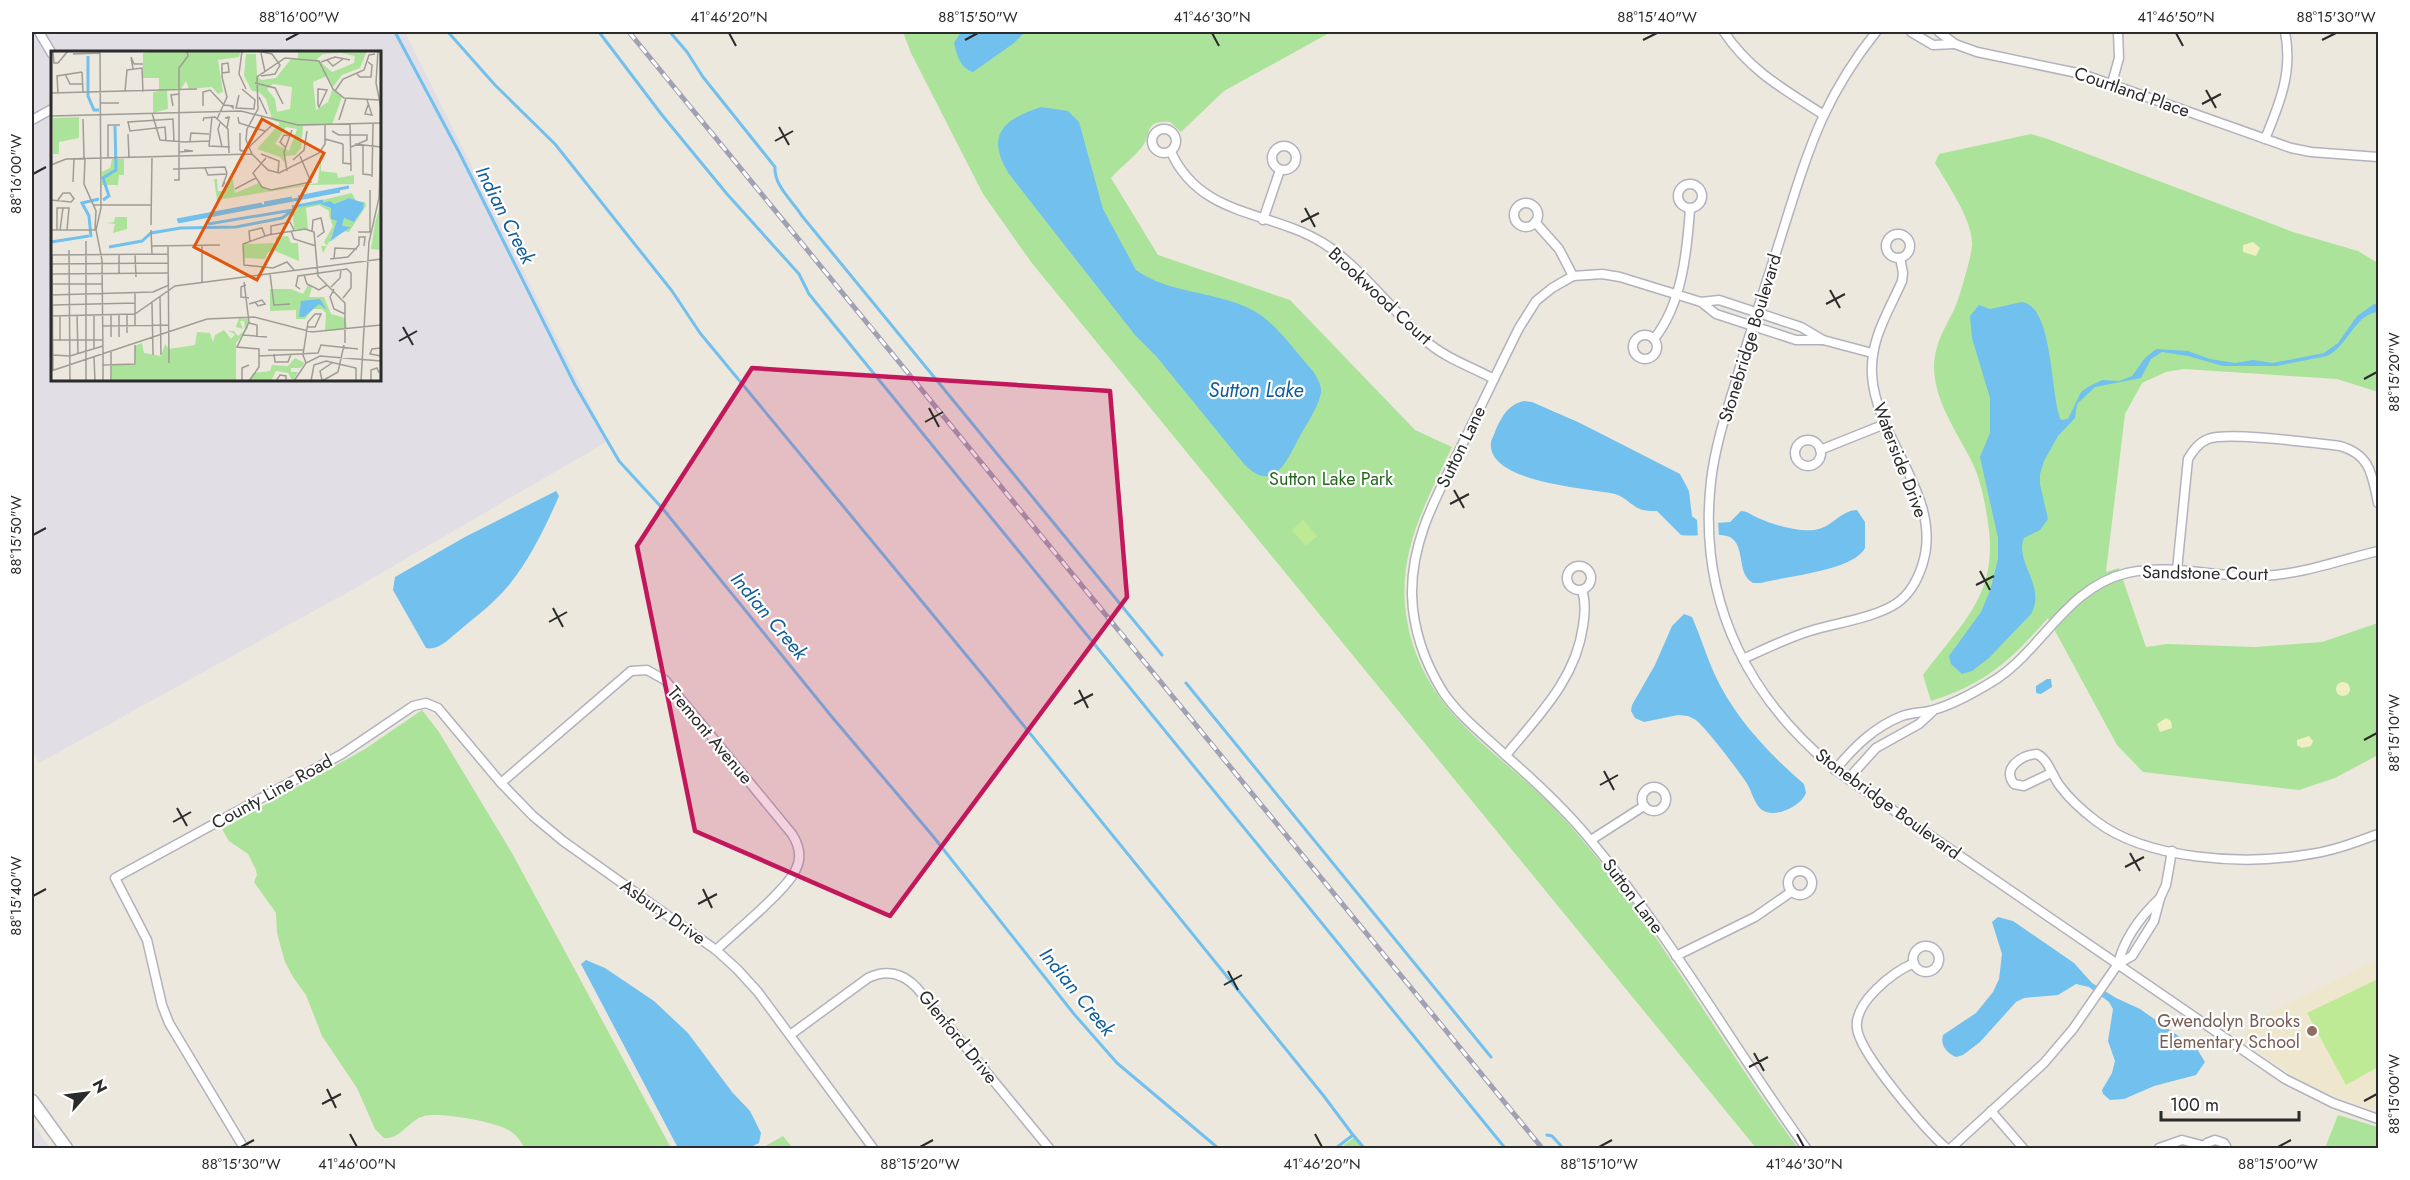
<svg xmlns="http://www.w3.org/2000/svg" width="2410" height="1180" viewBox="0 0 2410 1180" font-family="Jost,sans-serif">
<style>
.industrial{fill:#e1dee5;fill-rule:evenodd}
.education{fill:#eee7cd}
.green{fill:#ace39a}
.sand{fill:#f1efc1}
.pitch{fill:#beea96}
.water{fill:#71c0ee}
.pier{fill:#ede8dd}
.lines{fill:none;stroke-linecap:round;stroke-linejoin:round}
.stream{stroke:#71c0ee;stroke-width:3}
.street-casing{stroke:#b1b2be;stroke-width:11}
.secondary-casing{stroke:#b1b2be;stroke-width:15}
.street{stroke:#fff;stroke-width:8}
.secondary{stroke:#fff;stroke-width:12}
.rail-casing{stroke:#a0a1b5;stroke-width:5}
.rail{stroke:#fff;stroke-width:3;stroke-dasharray:9;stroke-linecap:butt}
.marked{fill:#c2185b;fill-opacity:0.2;stroke:#c2185b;stroke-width:4.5;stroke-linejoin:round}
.ticks{fill:none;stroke:#2b2b2b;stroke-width:2}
.education-dot{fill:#8d6e63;stroke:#fff;stroke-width:2}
.labels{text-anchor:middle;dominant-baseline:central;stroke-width:4.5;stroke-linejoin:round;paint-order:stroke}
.street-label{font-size:18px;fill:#2b2b2b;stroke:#fff}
.park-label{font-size:18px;fill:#23681b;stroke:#fff}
.education-label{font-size:18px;fill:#785e54;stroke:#fff;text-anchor:end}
.water-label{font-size:20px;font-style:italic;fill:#0f5d9b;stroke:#fff}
.inset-river{fill:none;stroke:#71c0ee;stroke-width:3}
.inset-road{fill:none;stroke:#9f9c96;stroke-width:1.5}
.view{fill:#df570e;fill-opacity:0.15;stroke:#df570e;stroke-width:3}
.inset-edge{fill:none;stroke:#2b2b2b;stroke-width:3}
.neatline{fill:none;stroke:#2b2b2b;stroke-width:2}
.ticks-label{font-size:15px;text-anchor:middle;fill:#2b2b2b}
</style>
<rect width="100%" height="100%" fill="#ede8dd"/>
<!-- industrial -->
<g class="industrial">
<path d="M32,32H405L608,441L359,586L39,763L32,749ZM52,52H380V380H52Z"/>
<path d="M32,1122L50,1148H32Z"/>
</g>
<!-- education -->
<path class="education" d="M2378,960V1110L2344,1100L2304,1082L2240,1040L2252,1021Z"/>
<!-- green -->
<g class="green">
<path d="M903,32H1331L1224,91L1181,132L1170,122C1143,119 1152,135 1142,147C1133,158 1121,167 1111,178L1158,255L1290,300L1415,430L1452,447C1420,515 1389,567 1413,645C1437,720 1501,754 1553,807C1578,833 1600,862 1623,890C1641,914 1657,940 1674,965C1715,1026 1754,1089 1798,1148H1756L1031,262L983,194L911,53Z"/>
<path d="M2031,134L2048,139L2293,232L2358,251L2378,263V392L2337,379L2184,369L2166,372L2142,383L2125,414L2106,572L2119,568L2146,647L2167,644L2255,647L2322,642L2378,623V755L2335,778L2299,790L2143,772L2117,745L2048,618C2010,661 1987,683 1931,701L1923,675C1962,622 1999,595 1988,523C1985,502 1981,481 1972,462C1957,432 1936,404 1934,370C1933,348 1944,329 1954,310C1958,301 1961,290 1964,280C1967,268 1971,257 1972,245C1973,220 1947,184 1935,163L1939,154Z"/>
<path d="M422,710L439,732L512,853L671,1148H525C521,1142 517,1135 510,1131C496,1122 441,1112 424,1116C409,1120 400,1140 384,1138L375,1129L357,1088L322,1036L306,995L293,977L285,962L277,933L276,913L254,882L257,875L256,870L248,854L229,841L222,829L365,749Z"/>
<path d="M2338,1115L2378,1127V1148H2325Z"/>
<path d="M783,1136L793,1148H762Z"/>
<path d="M1356,1136L1366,1148H1340Z"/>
</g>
<!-- sand -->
<g class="sand">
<path d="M2253,242L2260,248L2256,256L2243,252V245Z"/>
<circle cx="2343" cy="689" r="7"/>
<path d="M2166,718L2171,721L2172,728L2160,732L2157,724Z"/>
<path d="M2309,736L2313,741L2311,746L2302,748L2297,745V740Z"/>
</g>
<!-- pitch -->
<g class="pitch">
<path d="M1303,520L1317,536L1306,546L1292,530Z"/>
<path d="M2378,979V1067L2346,1085L2307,1013Z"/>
</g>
<!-- water -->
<g class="water">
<path d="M961,32H1025L1014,43L973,72C960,68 957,55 954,43Z"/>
<path d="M1041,107L1068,111L1079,122L1103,209L1136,270C1172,296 1222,290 1259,314C1278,326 1297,354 1313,371C1317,377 1322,386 1321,393C1318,408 1307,423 1300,436C1287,460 1274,495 1244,464L1156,356L1135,335L1009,174C985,134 1003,120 1041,107Z"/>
<path d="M2022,302C2054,307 2050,396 2061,420L2068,419L2081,392L2088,387L2102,380L2119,381L2132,376L2145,358L2156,349L2188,351L2210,359L2235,363L2253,360L2273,363L2324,353L2338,343L2357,316L2374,304H2378V312C2355,314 2348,346 2327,356L2276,366H2223L2188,356L2162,352L2151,359L2141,378L2095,387L2077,404L2075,418L2058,436L2044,461L2040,474V484L2048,519L2040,530L2024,538C2014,562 2047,587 2031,614L1989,658L1972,671L1962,674L1951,664L1949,656L1981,612L1990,591L1998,559V538L1980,457L1990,433V398L1972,338L1970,316L1979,305L1990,309Z"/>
<path d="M1524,401L1532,402L1580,423L1680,474L1689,491L1692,516L1702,524L1730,522L1741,511C1748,511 1751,515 1758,518C1774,525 1797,532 1814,530C1830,529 1841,510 1857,510L1865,522V548C1853,571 1786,576 1761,583H1753C1736,574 1746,546 1730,537C1719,532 1694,537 1681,535L1657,511C1653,511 1647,511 1643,510C1633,508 1626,497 1615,494C1588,488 1486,483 1491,442C1492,438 1495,433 1496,429C1503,415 1508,405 1524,401Z"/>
<path d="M556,491L559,496C546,526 530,559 509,585C495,602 478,615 461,629C451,637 439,651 426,648L393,590L395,577L465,537Z"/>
<path d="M1684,614L1692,617C1700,635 1706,655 1714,673C1734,717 1768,753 1804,784L1806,793C1801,806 1775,819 1762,810C1754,804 1752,791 1746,782C1734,765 1711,734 1696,720L1688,716L1678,715L1644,722L1635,718L1631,711L1632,705L1655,665L1672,626Z"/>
<path d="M2047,679H2051L2052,687L2041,694L2036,693V686Z"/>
<path d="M1998,917L2013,921L2074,963L2092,983L2116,998L2140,1009L2197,1049L2205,1062L2196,1075L2154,1086L2124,1099L2110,1100L2103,1094L2102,1090L2112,1073L2115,1061L2108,1041L2113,1009L2109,1002L2089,987L2076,984L2058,995L2024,998L2016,1002L1980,1042L1963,1055L1956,1057C1947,1053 1940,1046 1943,1035L1976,1013L1993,992L1999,979L2002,954L1992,922Z"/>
<path d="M586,960L605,968L654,1001L688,1033L732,1092L750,1111L761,1133L759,1143L749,1148H678L581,964Z"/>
</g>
<!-- pier -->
<path class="pier" d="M1697,520L1718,521L1719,538L1698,539Z"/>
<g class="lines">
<!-- stream -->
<g class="stream">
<path d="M395,32L460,154L575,385L619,461L663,509L832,717L932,835L1074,1014L1117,1063L1218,1148"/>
<path d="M448,32L495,85L555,144L672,291L700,333L986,679L1323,1095L1353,1135L1336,1148"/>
<path d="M599,32L662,115L727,194L799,274L809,294L1505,1148"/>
<path d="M670,32L687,52L703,77L775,167C774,186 792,200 802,216L1162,655"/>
<path d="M1186,683L1491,1057"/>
<path d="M1353,1135L1364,1148"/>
<path d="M1547,1135L1552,1136L1563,1148"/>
</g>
<!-- street casing -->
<g class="street-casing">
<g id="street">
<path d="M39,32L52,54"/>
<path d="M1724,32C1750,71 1785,90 1824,115"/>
<path d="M1876,32C1856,57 1837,87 1823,117C1801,166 1787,220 1770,271C1758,308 1746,346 1735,384C1725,416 1715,447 1711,481C1697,604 1751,706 1848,779L2285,1079L2333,1103L2378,1119"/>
<path d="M1911,32L1933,45L1955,44"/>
<path d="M1939,32L1955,44L1977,52L2082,74L2291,148L2311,152L2378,157"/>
<path d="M2112,83L2119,58L2118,32"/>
<path d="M32,120L52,109"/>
<circle cx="1164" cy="141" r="12"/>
<path d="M2265,139C2280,103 2293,71 2285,32"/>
<circle cx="1284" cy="158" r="12"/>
<path d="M1171,152C1201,218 1270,210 1323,243C1359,265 1393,312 1426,341C1445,358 1472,367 1494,379"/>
<circle cx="1690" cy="196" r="12"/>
<circle cx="1526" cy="215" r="12"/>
<path d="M1263,220L1280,170"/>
<path d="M1535,222L1559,249L1573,276"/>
<circle cx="1898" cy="246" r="12"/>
<path d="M1701,302L1716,314L1796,340H1823"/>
<circle cx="1645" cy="347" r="12"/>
<path d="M1654,339C1682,304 1687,252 1690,209"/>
<circle cx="1808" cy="453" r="13"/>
<path d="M1820,450L1885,424"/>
<circle cx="1579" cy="578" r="12"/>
<path d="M2177,570L2188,459C2193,451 2198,443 2208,439C2228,431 2313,443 2340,446C2371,455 2372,475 2378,503"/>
<path d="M1743,659C1765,649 1787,638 1810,631C1836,623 1875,618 1897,603C1910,594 1917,581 1922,566C1945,498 1876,441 1872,375C1870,339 1888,313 1902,281L1903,273L1900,258"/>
<path d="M1506,755C1538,716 1576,679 1583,626C1585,614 1586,602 1582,590"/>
<path d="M1835,770C1854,747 1874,727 1902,716C1912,712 1923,713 1933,710C1955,704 1979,690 1998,678C2044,646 2068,587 2127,573C2171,563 2218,578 2263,576C2302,574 2341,560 2378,551"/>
<path d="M2051,773L2024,786L2014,784C2001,768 2022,755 2037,754C2049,760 2052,776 2060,786C2070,800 2083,811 2096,821C2147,860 2243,865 2304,855C2330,852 2354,843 2378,834"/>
<path d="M1848,779L1876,748L1919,724L1933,711"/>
<path d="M501,783L631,671L647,670L665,680L792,834C799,845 802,857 796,869C789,888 733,934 716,950"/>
<circle cx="1654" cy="799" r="12"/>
<path d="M1591,840L1644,806"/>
<circle cx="1800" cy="883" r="12"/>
<circle cx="1926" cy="959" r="13"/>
<path d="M1676,956L1755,917L1791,892"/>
<path d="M1914,963C1893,972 1854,1002 1857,1028C1859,1053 1926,1130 1946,1148"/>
<path d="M2118,964L2132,956L2154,921L2160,898L2166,885L2172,851"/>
<path d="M790,1035L868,978C886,969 903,973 917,988L1049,1148"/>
<path d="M1991,1111L2023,1148"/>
<path d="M244,1148L169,1023L162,1005L147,940L115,878L342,754L413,706L426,703L438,708L501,783L533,816L563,841L716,950L737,969L758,992L873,1148"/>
<path d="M1806,1148C1733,1047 1672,938 1592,842C1566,810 1536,782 1505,755C1484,735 1460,717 1443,692C1425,663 1413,629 1412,595C1411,538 1439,492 1463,443C1482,404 1500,366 1519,328L1536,301L1552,288L1573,276L1602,274L1620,277L1701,302L1719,300L1801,327L1823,340L1872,353"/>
<path d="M1951,1148L2044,1063L2073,1029L2118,964C2124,939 2141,916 2160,898"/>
<path d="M2159,1148L2182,1140L2205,1146"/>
<path d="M2203,1148L2207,1143L2215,1140L2224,1143L2227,1148"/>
</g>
</g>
<!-- secondary casing -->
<g class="secondary-casing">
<path id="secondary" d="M32,1101L66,1148"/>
</g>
<!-- street -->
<use href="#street" class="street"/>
<!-- secondary -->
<use href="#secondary" class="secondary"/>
<!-- rail casing -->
<g class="rail-casing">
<path id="rail" d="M629,32L1542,1148"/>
</g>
<!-- rail -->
<use href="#rail" class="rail"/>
</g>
<!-- marked area -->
<path class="marked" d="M752,368L1110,391L1127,597L890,916L695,831L637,546Z"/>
<!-- ticks -->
<path class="ticks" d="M729,33L736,46M1212,33L1219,46M2176,33L2183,46M286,40L299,33M965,40L978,33M1643,40L1657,33M2322,40L2336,33M2206,90L2216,108M2202,104L2221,94M779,127L789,145M775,141L793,131M33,174L46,167M1305,208L1315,227M1301,222L1319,213M1830,290L1840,308M1826,304L1845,294M403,327L413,345M399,341L417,331M2364,379L2377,372M929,408L939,427M925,422L943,412M1454,490L1464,508M1450,504L1469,494M33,535L46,528M1980,571L1990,590M1976,585L1994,576M553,608L563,627M549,622L567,612M1079,690L1088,708M1074,704L1093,694M2364,740L2377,733M1604,771L1614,790M1600,785L1618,775M177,808L187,826M173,822L191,812M2130,853L2140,871M2125,867L2144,857M703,889L712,908M33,896L46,889M698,904L717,894M1228,971L1238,990M1224,985L1242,975M1754,1053L1764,1071M1749,1067L1768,1057M327,1089L336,1108M2364,1101L2377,1094M322,1104L341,1094M350,1134L357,1147M1315,1134L1322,1147M1797,1134L1804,1147M241,1147L254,1140M920,1147L933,1140M1599,1147L1612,1140M2278,1147L2291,1140"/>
<!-- markers -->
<circle class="education-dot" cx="2312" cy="1031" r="6"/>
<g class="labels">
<!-- street labels -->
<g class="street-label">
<text transform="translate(2132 92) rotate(19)">Courtland Place</text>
<text transform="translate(1380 296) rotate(43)">Brookwood Court</text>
<text transform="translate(1750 338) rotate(-73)">Stonebridge Boulevard</text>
<text transform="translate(1461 447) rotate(-64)">Sutton Lane</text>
<text transform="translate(1900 460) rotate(69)">Waterside Drive</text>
<text transform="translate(2205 573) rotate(1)">Sandstone Court</text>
<text transform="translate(710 735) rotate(50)">Tremont Avenue</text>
<text transform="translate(272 792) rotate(-29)">County Line Road</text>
<text transform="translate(1888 804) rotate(36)">Stonebridge Boulevard</text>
<text transform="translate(1633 896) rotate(53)">Sutton Lane</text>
<text transform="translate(663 912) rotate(35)">Asbury Drive</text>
<text transform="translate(958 1037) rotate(51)">Glenford Drive</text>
</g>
<!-- park labels -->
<g class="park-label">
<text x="1331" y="479">Sutton Lake Park</text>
</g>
<!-- education labels -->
<g class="education-label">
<text x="2300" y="1021">Gwendolyn Brooks<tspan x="2300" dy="21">Elementary School</tspan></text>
</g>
<!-- water labels -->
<g class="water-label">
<text transform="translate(505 215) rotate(63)">Indian Creek</text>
<text x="1256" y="390">Sutton Lake</text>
<text transform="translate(769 616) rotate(50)">Indian Creek</text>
<text transform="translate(1077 992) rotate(51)">Indian Creek</text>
</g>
</g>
<!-- overview -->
<g transform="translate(51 51)">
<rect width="330" height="330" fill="#ede8dd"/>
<path d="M101,0H190L188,6L167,9L172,41L167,43L161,36L138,38L135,30L130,38H116L117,58L102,62V41L108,40V27H92V2ZM316,0L309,17L291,24L282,36L276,25L262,31L265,59L277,51L282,37L291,46L281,74L252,75L250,97L244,104L234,105L235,113L229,106L206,98L229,72L206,63L221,68L215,48L208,41L201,40L193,25L195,3H205L206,25L210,29L225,27L240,8H247V1ZM290,2L304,5L303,12L281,21L266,8L272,3ZM222,33L241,36L239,58L226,61L224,48L216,38ZM235,76L246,78L238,100L224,93ZM28,66V87L8,91V103H2V67ZM270,101V120L286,122L287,127L303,124V133L260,134L166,149L163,128H166L167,140H174L181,123L184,142L208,132L216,139L267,132ZM61,108H73V124H68L67,134H51V121L59,117ZM301,142L305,150L314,151L315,155L298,181L292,180L299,176L291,175L292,167L305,169L313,154L298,147L283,153H269L280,157V168L287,169L279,189L288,186L278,191L272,202L270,195H276L273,191L282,175L278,165V160L268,154L255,157L257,178H243L241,156ZM330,150V199L320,198L324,172ZM64,166H76V178L62,182L64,173L55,172L63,171ZM237,185L240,192H247L248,210L224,200L217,201L214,208L193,207V193L225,192V186ZM257,234L261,236L258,246H273L280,263L294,267L296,277L274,280L275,262L271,258H262L254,268H245V259L219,260V238H240L252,243ZM188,267L197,268V277L185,292V330H61V314H85L84,295L91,292L93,302L110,305L114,293L118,298L144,294L146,281L159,282L162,291L164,284L173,279L180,288L184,283L177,280H183L187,285L194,279L193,270H189L192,278L185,276ZM244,307L254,312L249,317H240V321H247L242,330L237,322L225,320L220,330H198L202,322L219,320L221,314L237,315Z" fill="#ace39a" fill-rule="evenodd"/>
<path d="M298,147L313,152L312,158L303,171L293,167L291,175L300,176L279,190L286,170L280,168V157L269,153L246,158L279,150L283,153ZM269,248L276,259L268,253L253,266H248L250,250Z" fill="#71c0ee"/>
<path class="inset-river" d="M37,5V45L43,59H48M247,146L298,136M52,149L58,145L52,127L65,119L64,75M213,152L241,147M241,156L272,150M126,169L211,153M127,171L289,140M157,173L242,159M40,186L38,165L31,152L48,148M0,191L38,185M58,196L91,190L100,182L130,177L185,176L231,167L242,159"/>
<path class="inset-road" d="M49,0L50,157L45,179L51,209L52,304M191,0L188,23L195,38M207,0L221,3L229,14L224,23L210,25M327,0L325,32L330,57M2,1L3,12H7L17,0M210,2L214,21M22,3L49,2M276,9L282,15L292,8M270,11L284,6L299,9M82,18L80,6L83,13H92M31,21L32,41M14,23L19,33H32M306,23L309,26H320L321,14L317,11M204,32L224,37L232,53M267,38L276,39L268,56L267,54ZM74,40L76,19L91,17L92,41M284,40L292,28L313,19L318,4L324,3M0,42L146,38M7,42L6,25L31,21M188,44L185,57L203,58L204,49L191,38M208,46L216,63M316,49L321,64L314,63L317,54M49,52H68M122,55L120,44L128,43M152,55V41L159,39L173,54L182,55V57L180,55M101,62L109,89L133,91M0,65L190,60L247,74L330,72M161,66L158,95L179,96M187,66L188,72L214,80M32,68L33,107M166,68L176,46L171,26V13L177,12L178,21L171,22M288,69L295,47M152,70L153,67L164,66L177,78L178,102M169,72L167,78L171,96M299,73L300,120M176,77L178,67H174L178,66V67M196,78L207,58L206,26L234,7L268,10L282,38L293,47L328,49M196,78L195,89L201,103L217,119L228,122L268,102L274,93V74M281,80L288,84H316V89L300,96M189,82V99L193,100H190L189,99M77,83L78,107M274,88L292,93M115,90L114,76L79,80L77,71L122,68L123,90M139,90L140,82L158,83M133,91L158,90M292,93V112L300,113M304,93L330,96M312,95V123L320,124M197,97L222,73M235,97L229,91L233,84L239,85M128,101L142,100L133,99M210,103L228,110L227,122M57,107V74H69M215,107L202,122L211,136L220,139L260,131L249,105M242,109L253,99L256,80M0,114L15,108L201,103M154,117L157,124L176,123M122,118L174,116L176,123M236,120L233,101L241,79M321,126L322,73M123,129H128V17L137,5L136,0M22,131L23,107M174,131L171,136L176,123M184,138L205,127M0,149L20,151L23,148L19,142H12L7,149M43,154H100M100,174L101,107M0,179H44L45,160L33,133L34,107M6,179V157H18L16,179M9,179L12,157M100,179L101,203M240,180L243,188L265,195M261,180L262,169L270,167L273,181L266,186M307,181H319V139M220,183V175L239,171L243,179M35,190V330M199,191L198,180L211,177L214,185M308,194V186H314L313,195M101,195L169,194M117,195L118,312M151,195V232M18,199L19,330M84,203L85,226M0,204L117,203M1,204L2,320M68,204V223M279,208L297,206L308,194M283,208L284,197L306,198M0,213L117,212M243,219L236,211L222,217L193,214L192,193L217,184L254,178L263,181L267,225L294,252V292M0,223L118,222M219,223L223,254L239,253M253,224L256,233L268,239L276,234M193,231L198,271L186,296L208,298V316L198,330M2,233H51M195,234L190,236V246L198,247M280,236L289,227L290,219M249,238L245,235L247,225L296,218L300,222V237L292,247M283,238L279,246L283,258L294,263M0,244L102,241L118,234M109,245L110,304M101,252L102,304M198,253L211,249L214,253L207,255L204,251M2,254L84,252M68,263V286M26,264L27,302M43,264V297M60,264V286M0,265L84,263L124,235L330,208M9,265V290M198,272L206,274V286M84,274V242M51,275L118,274M76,282V263M192,284L216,286M2,289H52M330,297L321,298L319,303L330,305M217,299H253M60,301V330M223,303L224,311H237L240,303M2,304L19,305L52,295M52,304V330M208,305L267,302L270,294L307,298M43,306L44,330M255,312L252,304L257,271L264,263H270L264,276H256M52,314L84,313V294M0,320L156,268L203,266L261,281L330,274M271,329L269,320L281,312M191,330V317L198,314M225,330L229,324L235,325V330M243,330L255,312L269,305L330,310M260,330L263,314L275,310L305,317V330M271,330L287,321L293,294M310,330L318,191L328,147L330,91M320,330V319L326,317L328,322"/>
<path class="view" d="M211,68L273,102L206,229L143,196Z"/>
<rect width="330" height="330" class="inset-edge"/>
</g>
<!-- border -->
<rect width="2410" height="1180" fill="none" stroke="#ffffff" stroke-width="66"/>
<!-- north arrow -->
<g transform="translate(87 1093) rotate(62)" stroke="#ffffff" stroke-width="4.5" paint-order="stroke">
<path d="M0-4.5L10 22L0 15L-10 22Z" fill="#2b2b2b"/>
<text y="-9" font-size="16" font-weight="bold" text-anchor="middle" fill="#2b2b2b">N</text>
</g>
<!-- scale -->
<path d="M2161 1111v9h138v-9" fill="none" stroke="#2b2b2b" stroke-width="3"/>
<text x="2170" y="1111" font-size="18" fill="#2b2b2b" stroke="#ffffff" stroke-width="4.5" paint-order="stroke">100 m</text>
<rect x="33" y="33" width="2344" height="1114" class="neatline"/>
<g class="ticks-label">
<text x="299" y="22">88°16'00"W</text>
<text x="729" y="22">41°46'20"N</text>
<text x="978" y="22">88°15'50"W</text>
<text x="1212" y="22">41°46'30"N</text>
<text x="1657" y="22">88°15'40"W</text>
<text x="2176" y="22">41°46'50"N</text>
<text x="2336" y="22">88°15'30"W</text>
<text transform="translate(16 174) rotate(-90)" y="5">88°16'00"W</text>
<text transform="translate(2394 372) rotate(-90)" y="5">88°15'20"W</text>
<text transform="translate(16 535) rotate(-90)" y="5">88°15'50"W</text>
<text transform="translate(2394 733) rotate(-90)" y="5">88°15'10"W</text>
<text transform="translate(16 896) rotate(-90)" y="5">88°15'40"W</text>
<text transform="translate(2394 1094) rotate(-90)" y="5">88°15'00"W</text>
<text x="241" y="1169">88°15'30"W</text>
<text x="357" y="1169">41°46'00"N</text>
<text x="920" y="1169">88°15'20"W</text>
<text x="1322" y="1169">41°46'20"N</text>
<text x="1599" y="1169">88°15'10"W</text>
<text x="1804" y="1169">41°46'30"N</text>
<text x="2278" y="1169">88°15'00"W</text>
</g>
</svg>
